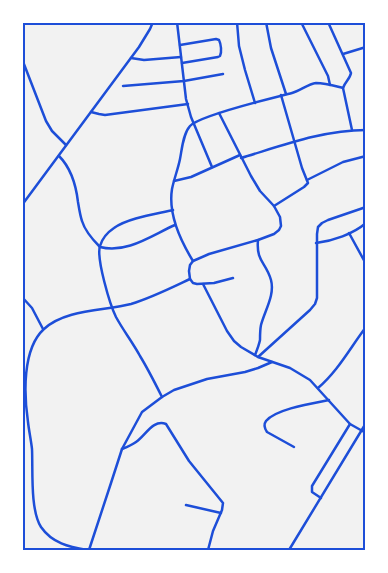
<svg xmlns="http://www.w3.org/2000/svg" width="388" height="573" viewBox="0 0 388 573" font-family="'Sofia Sans Condensed',sans-serif">
<style>
.lines{fill:none;stroke-linecap:round;stroke-linejoin:round}
.minor{stroke:#1d4ed8;stroke-width:2.5}
.neatline{fill:none;stroke:#1d4ed8;stroke-width:2}
</style>
<rect width="100%" height="100%" fill="#f2f2f2"/>
<g class="lines">
<!-- minor -->
<g class="minor">
<path d="M177,22L186,99L191,117L212,167"/>
<path d="M237,22L239,46L245,70L255,103"/>
<path d="M266,22L271,48L286,94"/>
<path d="M301,22L328,76L330,85"/>
<path d="M328,22L351,73C350,79 345,82 343,88L352,130"/>
<path d="M180,45L216,39L219,40C221,44 222,52 220,56L218,57L182,63"/>
<path d="M343,54L366,47"/>
<path d="M131,58L144,60L181,57"/>
<path d="M22,59L46,121L52,131L66,145"/>
<path d="M123,86L184,81L223,74"/>
<path d="M91,112L99,114L105,115L188,104"/>
<path d="M219,113L251,176L260,191L274,206L280,217L281,226L279,230L274,234L258,240L209,254L193,261L190,265L189,271L190,279L193,283L197,284L214,283L233,278"/>
<path d="M59,156C71,168 76,185 78,202C79,208 80,215 82,221C85,231 93,240 100,247C127,254 152,235 175,225"/>
<path d="M241,158C281,146 323,130 366,130"/>
<path d="M307,180L343,162L366,156"/>
<path d="M174,181L191,177L240,155"/>
<path d="M22,205L139,47L150,29L153,22"/>
<path d="M274,206L304,187L308,183L302,168L281,95"/>
<path d="M349,233L366,264"/>
<path d="M316,243C333,241 353,234 366,223"/>
<path d="M193,261C180,240 168,214 172,189C174,179 178,169 180,159C182,149 183,134 190,126C200,115 273,98 292,93C300,91 308,84 316,83C325,83 335,86 343,88"/>
<path d="M203,284L227,331L234,341L241,347L258,357L290,368L310,380L350,424L366,433"/>
<path d="M22,297L32,308L43,329"/>
<path d="M255,355C257,350 259,345 260,340C260,335 260,330 261,325C265,310 275,295 271,280C266,262 256,262 258,240"/>
<path d="M258,357L310,310L315,304L317,298V234L318,227L322,223L328,220L366,207"/>
<path d="M318,388C338,371 350,348 366,327"/>
<path d="M162,397C155,383 148,369 140,356C133,343 123,330 116,317C110,305 96,258 100,246C102,239 108,232 114,228C128,218 156,214 173,210"/>
<path d="M294,447L267,432C265,429 263,425 266,421C275,409 314,403 329,400"/>
<path d="M122,449C127,447 132,445 136,442C146,435 153,419 166,424L189,461L223,503L222,510L213,531L208,550"/>
<path d="M321,498L312,492V486L350,424"/>
<path d="M186,505L221,513"/>
<path d="M87,550C69,547 52,543 41,527C30,510 33,469 32,449C31,440 29,431 28,422C24,395 22,349 44,329C66,309 104,311 131,304C151,298 171,288 190,279"/>
<path d="M89,550L111,483L122,449L142,412L162,397L174,390L207,379L245,372L258,368L272,362"/>
<path d="M289,550L366,423"/>
</g>
</g>
<!-- border -->
<rect width="388" height="573" fill="none" stroke="#ffffff" stroke-width="48"/>
<rect x="24" y="24" width="340" height="525" class="neatline"/>
</svg>
